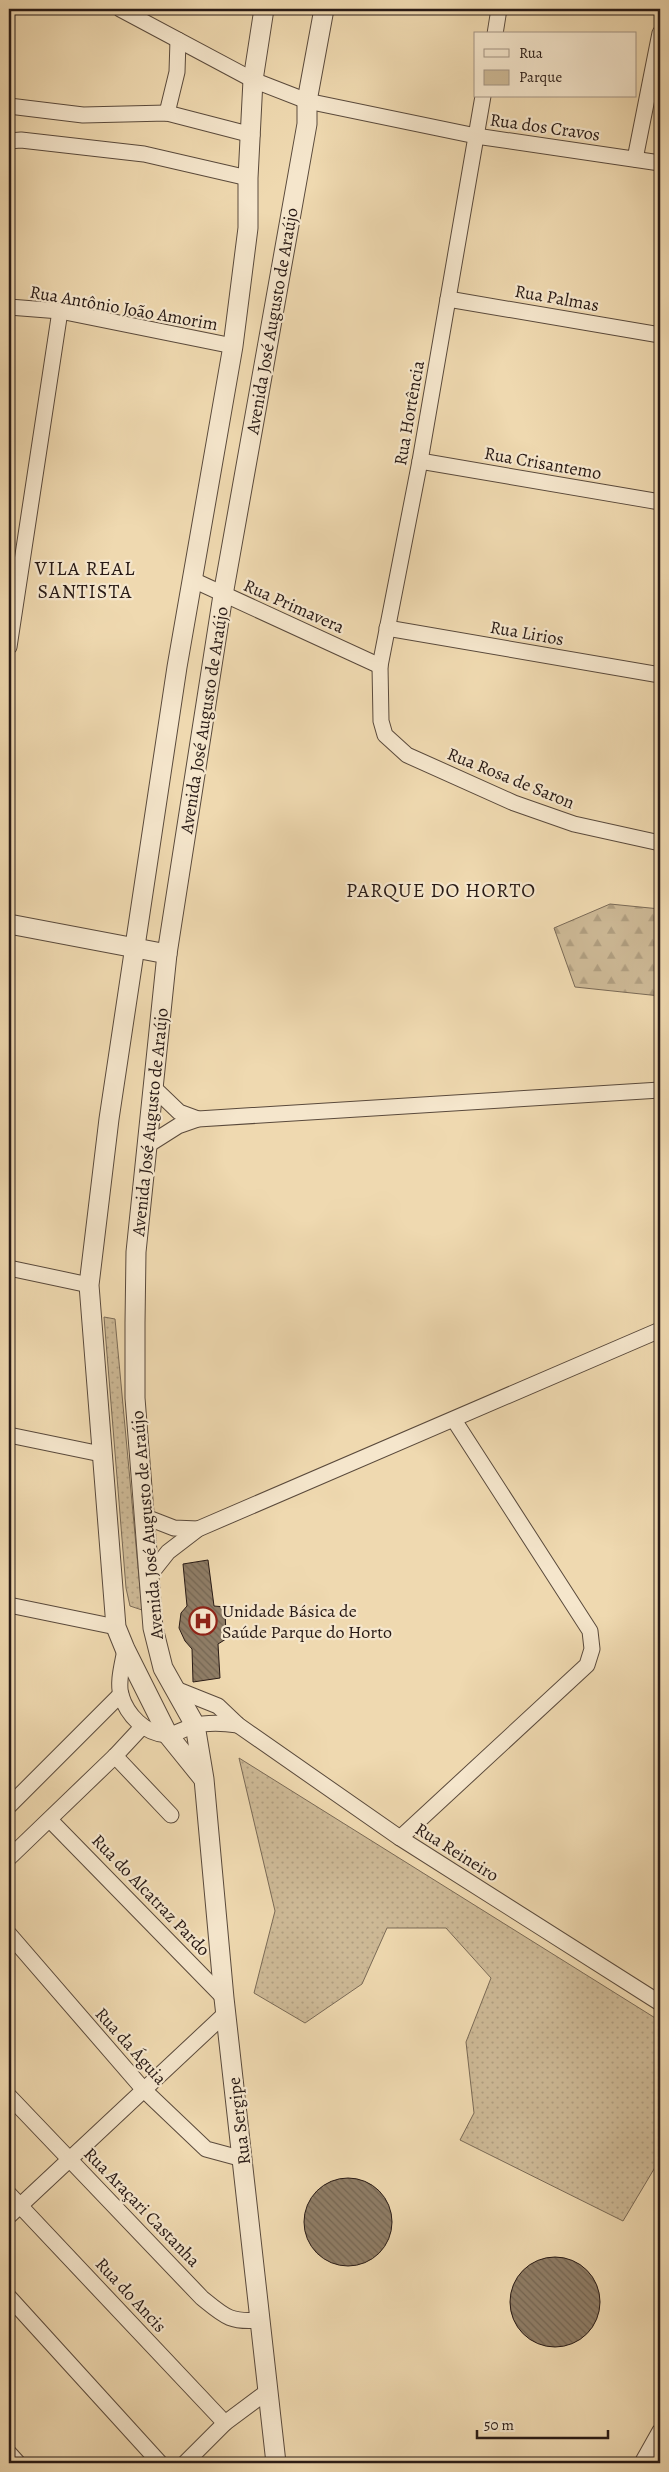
<svg xmlns="http://www.w3.org/2000/svg" width="669" height="2472" viewBox="0 0 669 2472" font-family="Alegreya,serif">
<style>
.green{fill:url(#green-dots);stroke:#7a6a56}
.forest{fill:url(#forest-firs);stroke:#7a6a56}
.building{fill:url(#building-back-hatch);stroke:#281a15}
.lines{fill:none;stroke-linecap:round;stroke-linejoin:round}
.minor-casing{stroke:#5a4a3c;stroke-width:17}
.tertiary-casing{stroke:#5a4a3c;stroke-width:21}
.minor{stroke:#f5e6cc;stroke-width:15}
.tertiary{stroke:#f5e6cc;stroke-width:19}
.labels{text-anchor:middle;dominant-baseline:central;stroke-width:4.5;stroke-linejoin:round;paint-order:stroke}
.street-label{font-size:18px;fill:#281a15;stroke:#f5e6cc}
.poi-label{font-size:18px;fill:#281a15;stroke:#f5e6cc;text-anchor:start}
.quarter-label{font-size:20px;letter-spacing:1px;fill:#281a15;stroke:#f5e6cc}
</style>
<defs>
<pattern id="green-dots" width="8" height="8" patternUnits="userSpaceOnUse" patternTransform="scale(1.25)"><rect width="8" height="8" fill="#cdb996"/><path d="M2 2h.1M6 6h.1" fill="none" stroke="#b09e80" stroke-width="1.8" stroke-linecap="round"/></pattern>
<pattern id="forest-firs" width="22" height="20" patternUnits="userSpaceOnUse" patternTransform="scale(1.25)"><rect width="22" height="20" fill="#cdb996"/><path d="M5 1l3.5 6h-7zM16 11l3.5 6h-7z" fill="#b09e80"/></pattern>
<pattern id="building-back-hatch" width="6" height="6" patternUnits="userSpaceOnUse" patternTransform="scale(1.25)"><rect width="6" height="6" fill="#8f7d66"/><path d="M-1 5l2 2M0 0l6 6M5-1l2 2" fill="none" stroke="#756653"/></pattern>
</defs>
<rect width="100%" height="100%" fill="#efd9b0"/>
<filter id="stains"><feTurbulence type="fractalNoise" baseFrequency=".004" numOctaves="4"/><feColorMatrix values="0 0 0 0 .2 0 0 0 0 .09 0 0 0 0 .02 0 0 0 .5 -.17"/></filter>
<radialGradient id="worn" r=".72"><stop offset=".6" stop-color="#630" stop-opacity="0"/><stop offset="1" stop-color="#630" stop-opacity=".3"/></radialGradient>
<!-- green -->
<g class="green">
<path d="M104,1317L115,1319L142,1610L130,1606L126,1588Z"/>
<path d="M239,1758L660,2021V2159L623,2221L460,2140L474,2113L466,2042L491,1978L446,1928H387L362,1984L305,2023L254,1993L275,1911Z"/>
</g>
<!-- forest -->
<path class="forest" d="M610,904L660,909V996L575,987L554,928Z"/>
<!-- building -->
<g class="building">
<path d="M208,1560L214,1606L225,1607L226,1639L218,1644L220,1678L193,1682L192,1649L185,1641L179,1628L181,1613L187,1606L183,1564Z"/>
<circle cx="348" cy="2222" r="44"/>
<circle cx="555" cy="2302" r="45"/>
</g>
<g class="lines">
<!-- minor casing -->
<g class="minor-casing">
<g id="minor">
<path d="M120,9L253,80L307,101L476,136L660,163"/>
<path d="M495,34L499,9"/>
<path d="M483,96L420,461L380,666L381,721L385,735L407,755L514,803L574,824L660,843"/>
<path d="M9,106L83,115L167,113L252,135"/>
<path d="M167,113L177,72L178,40"/>
<path d="M9,141L21,140L144,154L248,178"/>
<path d="M635,159L660,33"/>
<path d="M448,299L660,335"/>
<path d="M9,307L60,311L233,346"/>
<path d="M420,461L660,502"/>
<path d="M193,580L380,666"/>
<path d="M387,628L660,675"/>
<path d="M9,647L60,311"/>
<path d="M154,1088L179,1112L198,1119"/>
<path d="M148,1145L178,1126L198,1119L660,1090"/>
<path d="M9,1268L89,1285"/>
<path d="M9,1435L101,1454"/>
<path d="M143,1516L174,1528L198,1529"/>
<path d="M149,1576L168,1552L198,1529L660,1330"/>
<path d="M9,1605L116,1627"/>
<path d="M125,1649C123,1663 117,1681 121,1695C127,1715 145,1734 167,1735C175,1735 185,1728 193,1726C207,1722 224,1723 238,1725"/>
<path d="M173,1688L218,1706L238,1725L400,1838L660,2003"/>
<path d="M115,1756L171,1815"/>
<path d="M9,1806L121,1694"/>
<path d="M50,1820L224,1998"/>
<path d="M400,1838L587,1665L592,1649L590,1631L454,1420"/>
<path d="M9,1858L115,1756L142,1727"/>
<path d="M9,1934L144,2090L206,2149L243,2159"/>
<path d="M9,2096L202,2298C224,2316 230,2323 260,2320"/>
<path d="M9,2194L225,2423"/>
<path d="M9,2216L226,2013"/>
<path d="M9,2297L160,2463"/>
<path d="M9,2453L18,2463"/>
<path d="M185,2463L225,2423L268,2391"/>
<path d="M642,2463L660,2431"/>
</g>
</g>
<!-- tertiary casing -->
<g class="tertiary-casing">
<g id="tertiary">
<path d="M9,924L167,954"/>
<path d="M202,1777L168,1735L125,1649L116,1627L89,1285L109,1119L177,667L233,346L248,228V178L253,80L264,9"/>
<path d="M276,2463L224,1998L204,1779L195,1725L163,1668L153,1628L135,1398V1323L136,1252L167,954L223,595L307,124V101L324,9"/>
</g>
</g>
<!-- minor -->
<use href="#minor" class="minor"/>
<!-- tertiary -->
<use href="#tertiary" class="tertiary"/>
</g>
<!-- icons -->
<defs>
<g id="hospital-ring" transform="scale(1.4375)"><circle r="9.5" fill="#f5e6cc" stroke="#8f2418" stroke-width="1.5"/><path d="M-5-5h3v3.5h4V-5h3V5h-3V1.5h-4V5h-3Z" fill="#8f2418"/></g>
</defs>
<g fill-rule="evenodd">
<use href="#hospital-ring" x="203" y="1621"/>
</g>
<g class="labels">
<!-- street labels -->
<g class="street-label">
<text transform="translate(545 127) rotate(8)">Rua dos Cravos</text>
<text transform="translate(557 298) rotate(10)">Rua Palmas</text>
<text transform="translate(124 308) rotate(10)">Rua Antônio João Amorim</text>
<text transform="translate(272 321) rotate(-80)">Avenida José Augusto de Araújo</text>
<text transform="translate(409 413) rotate(-80)">Rua Hortência</text>
<text transform="translate(543 463) rotate(10)">Rua Crisantemo</text>
<text transform="translate(294 606) rotate(24)">Rua Primavera</text>
<text transform="translate(527 633) rotate(10)">Rua Lirios</text>
<text transform="translate(204 720) rotate(-81)">Avenida José Augusto de Araújo</text>
<text transform="translate(511 778) rotate(22)">Rua Rosa de Saron</text>
<text transform="translate(150 1122) rotate(-84)">Avenida José Augusto de Araújo</text>
<text transform="translate(147 1525) rotate(-95)">Avenida José Augusto de Araújo</text>
<text transform="translate(457 1852) rotate(32)">Rua Reineiro</text>
<text transform="translate(151 1895) rotate(46)">Rua do Alcatraz Pardo</text>
<text transform="translate(131 2046) rotate(48)">Rua da Águia</text>
<text transform="translate(239 2121) rotate(-97)">Rua Sergipe</text>
<text transform="translate(142 2207) rotate(46)">Rua Araçari Castanha</text>
<text transform="translate(131 2295) rotate(47)">Rua do Ancis</text>
</g>
<!-- poi labels -->
<g class="poi-label">
<text x="222" y="1611">Unidade Básica de<tspan x="222" dy="21">Saúde Parque do Horto</tspan></text>
</g>
<!-- quarter labels -->
<g class="quarter-label">
<text x="85" y="568">VILA REAL<tspan x="85" dy="23">SANTISTA</tspan></text>
<text x="441" y="890">PARQUE DO HORTO</text>
</g>
</g>
<!-- margin -->
<rect width="669" height="2472" fill="none" stroke="#efd9b0" stroke-width="30"/>
<rect x="10" y="10" width="649" height="2452" fill="none" stroke="#281a15" stroke-width="2.5"/>
<rect x="15" y="15" width="639" height="2442" fill="none" stroke="#281a15"/>
<!-- legend -->
<rect x="474" y="32" width="162" height="65" fill="#f5e6cc" stroke="#a39483"/>
<rect x="484" y="49" width="25" height="8" fill="#f5e6cc" stroke="#a39483"/>
<text x="519" y="58" font-size="15" fill="#281a15">Rua</text>
<rect x="484" y="70" width="25" height="15" fill="#cdb996" stroke="#a39483"/>
<text x="519" y="82" font-size="15" fill="#281a15">Parque</text>
<!-- scale -->
<path d="M477 2430v8h131v-8" fill="none" stroke="#281a15" stroke-width="2.5"/>
<text x="484" y="2430" font-size="15" fill="#281a15" stroke="#f5e6cc" stroke-width="4" paint-order="stroke">50 m</text>
<rect width="100%" height="100%" filter="url(#stains)"/>
<rect width="100%" height="100%" fill="url(#worn)"/>
</svg>
